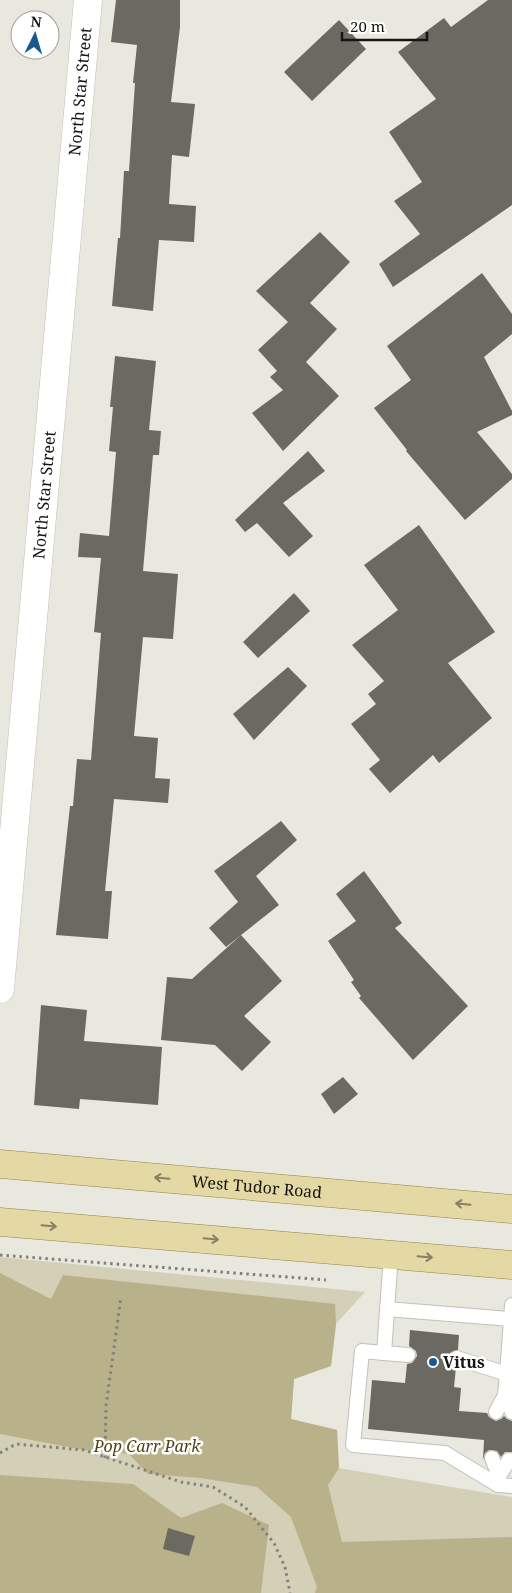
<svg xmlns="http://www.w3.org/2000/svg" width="512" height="1593" viewBox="0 0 512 1593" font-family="'Noto Serif',serif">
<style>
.green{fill:#d4d0b7}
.forest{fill:#b9b189}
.building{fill:#6b6962}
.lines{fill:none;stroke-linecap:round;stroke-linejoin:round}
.service-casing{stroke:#c1c0b7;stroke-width:16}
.minor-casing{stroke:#c1c0b7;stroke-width:29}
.primary-casing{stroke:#90844a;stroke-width:29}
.path{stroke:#82817b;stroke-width:3;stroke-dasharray:2.5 4;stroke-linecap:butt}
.service{stroke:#fff;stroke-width:14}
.minor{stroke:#fff;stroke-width:28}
.primary{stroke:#e4d9a4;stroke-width:28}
.oneway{stroke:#878062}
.poi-dot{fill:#17588e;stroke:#fff;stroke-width:2}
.labels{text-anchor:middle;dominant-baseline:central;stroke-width:5;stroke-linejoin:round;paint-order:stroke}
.street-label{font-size:16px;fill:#151411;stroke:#fff}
.poi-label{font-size:16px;font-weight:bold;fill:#151411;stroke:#fff;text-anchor:start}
.park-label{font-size:16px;font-style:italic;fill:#4f4514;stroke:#fff}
</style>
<rect width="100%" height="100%" fill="#e9e8df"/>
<!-- green -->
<path class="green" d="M0,1257L365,1292L336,1324L331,1366L294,1379L291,1419L337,1430L339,1468L512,1497V1593H0Z"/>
<!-- forest -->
<g class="forest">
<path d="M0,1273L51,1299L63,1275L335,1304L336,1324L331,1366L294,1379L291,1419L337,1430L339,1468L328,1485L342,1542L512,1537V1593H315L317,1587L291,1517L257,1487L200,1478L148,1474L129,1454L84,1450L0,1434Z"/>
<path d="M0,1475L133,1484L181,1518L222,1503L269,1525L261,1593H0Z"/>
</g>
<!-- building -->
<g class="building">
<path d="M116,0H180V27L171,102L195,104L189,157L172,155L169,204L196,206L194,242L159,240L153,311L112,306L118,238H120L124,171H129L135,83H133L137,45L111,42Z"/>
<path d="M488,0H512V205L393,287L379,264L420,234L394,201L422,182L389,132L436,99L398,52L444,18L451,27Z"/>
<path d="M339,20L366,49L312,101L284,72Z"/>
<path d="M320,232L350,262L310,303L337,329L306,362L339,396L283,451L252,413L283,390L270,377L277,371L258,350L288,322L256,291Z"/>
<path d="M482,273L512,314V334L484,357L512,411V415L477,432L512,474V479L465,520L406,451L407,450L374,408L411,380L387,346Z"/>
<path d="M115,356L156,361L149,430L161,431L159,455H153L143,571L178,574L173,639L143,637L134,736L158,738L155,778L170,779L168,803L114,799L105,891H112L108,939L56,935L70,806H73L77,759L91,760L101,633L94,632L101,558L78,557L80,533L109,536L116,452L109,451L113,407H110Z"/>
<path d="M308,451L325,471L283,503L313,536L289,557L257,523L245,532L235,520Z"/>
<path d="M419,525L495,632L448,663L492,718L439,763L433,755L390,793L369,769L380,760L351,724L376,704L368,694L384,681L352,645L398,610L364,565Z"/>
<path d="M294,593L310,611L258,658L243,642Z"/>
<path d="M288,667L307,686L254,740L233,714Z"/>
<path d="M281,821L297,840L256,876L279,905L226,947L209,928L238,902L214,871Z"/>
<path d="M364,871L402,923L395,928L468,1006L413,1060L359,998L361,996L351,982L354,980L328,941L356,921L336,894Z"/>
<path d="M241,935L282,981L244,1016L271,1042L242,1071L215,1045L161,1040L167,977L192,979Z"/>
<path d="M41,1005L87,1010L84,1041L162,1047L158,1105L80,1099L79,1109L34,1105Z"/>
<path d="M343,1077L358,1094L334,1114L321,1094Z"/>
<path d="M410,1330L459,1335L458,1350L451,1352L448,1359L451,1364L456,1367L454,1387L461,1388L459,1411L487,1413L489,1417L496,1421L501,1419L504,1416L507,1419L512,1421V1452H505L501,1457L497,1451L489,1450L485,1453L483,1460L484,1440L368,1429L372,1380L405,1383L407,1364L412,1363L417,1356L416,1351L409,1346Z"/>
<path d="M168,1528L195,1536L189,1556L163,1549Z"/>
</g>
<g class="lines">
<!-- service casing -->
<g class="service-casing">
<g id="service">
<path d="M391,1254L384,1353L408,1355"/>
<path d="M387,1309L511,1319L507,1374H512"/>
<path d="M511,1319L512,1305"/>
<path d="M384,1353L362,1351L353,1445L445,1453L498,1485"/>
<path d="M457,1358L507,1374L505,1395L496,1412"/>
<path d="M505,1395L512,1412"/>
<path d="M492,1458L499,1476L509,1460"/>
<path d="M499,1477L498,1485L512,1486"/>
</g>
</g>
<!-- minor casing -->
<g class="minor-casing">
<g id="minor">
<path id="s1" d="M0,989L88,0"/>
</g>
</g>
<!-- primary casing -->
<g class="primary-casing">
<g id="primary">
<path id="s2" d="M0,1164L512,1209"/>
<path d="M0,1222L512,1265"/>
</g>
</g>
<!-- path -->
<g class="path">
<path d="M0,1255L326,1280"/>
<path d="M0,1453L16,1444L84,1450L181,1482L213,1487L245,1507L274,1543L285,1567L290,1593"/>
<path d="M105,1458L106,1406L121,1297"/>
</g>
<!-- service -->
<use href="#service" class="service"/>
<!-- minor -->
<use href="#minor" class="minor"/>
<!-- primary -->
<use href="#primary" class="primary"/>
</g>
<!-- one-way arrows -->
<defs><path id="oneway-shaft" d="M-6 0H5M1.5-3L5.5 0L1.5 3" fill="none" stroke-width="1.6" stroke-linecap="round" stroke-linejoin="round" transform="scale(1.25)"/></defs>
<g class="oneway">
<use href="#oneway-shaft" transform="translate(162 1178) rotate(-175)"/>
<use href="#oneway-shaft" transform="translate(463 1204) rotate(-175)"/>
<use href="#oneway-shaft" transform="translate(49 1226) rotate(5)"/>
<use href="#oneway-shaft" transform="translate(211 1239) rotate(5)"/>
<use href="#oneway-shaft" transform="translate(425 1257) rotate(5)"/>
</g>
<!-- markers -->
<circle class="poi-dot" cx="433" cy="1362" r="5"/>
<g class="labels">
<!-- street labels -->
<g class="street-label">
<text stroke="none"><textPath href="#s1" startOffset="901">North Star Street</textPath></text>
<text stroke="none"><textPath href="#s1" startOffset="496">North Star Street</textPath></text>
<text stroke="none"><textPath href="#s2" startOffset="258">West Tudor Road</textPath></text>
</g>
<!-- poi labels -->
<g class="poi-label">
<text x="443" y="1362">Vitus</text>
</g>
<!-- park labels -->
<g class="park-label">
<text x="147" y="1446">Pop Carr Park</text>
</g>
</g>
<!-- north arrow -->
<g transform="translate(35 35) rotate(5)"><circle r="24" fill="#ffffff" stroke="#a1a1a0"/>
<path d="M0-4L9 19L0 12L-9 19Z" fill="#17588e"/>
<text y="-8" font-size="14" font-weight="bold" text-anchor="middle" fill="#151411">N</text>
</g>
<!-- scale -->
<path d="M342 32v8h85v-8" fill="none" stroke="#151411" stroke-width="2.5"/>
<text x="350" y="32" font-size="15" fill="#151411" stroke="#ffffff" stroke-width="4" paint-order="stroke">20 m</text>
</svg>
